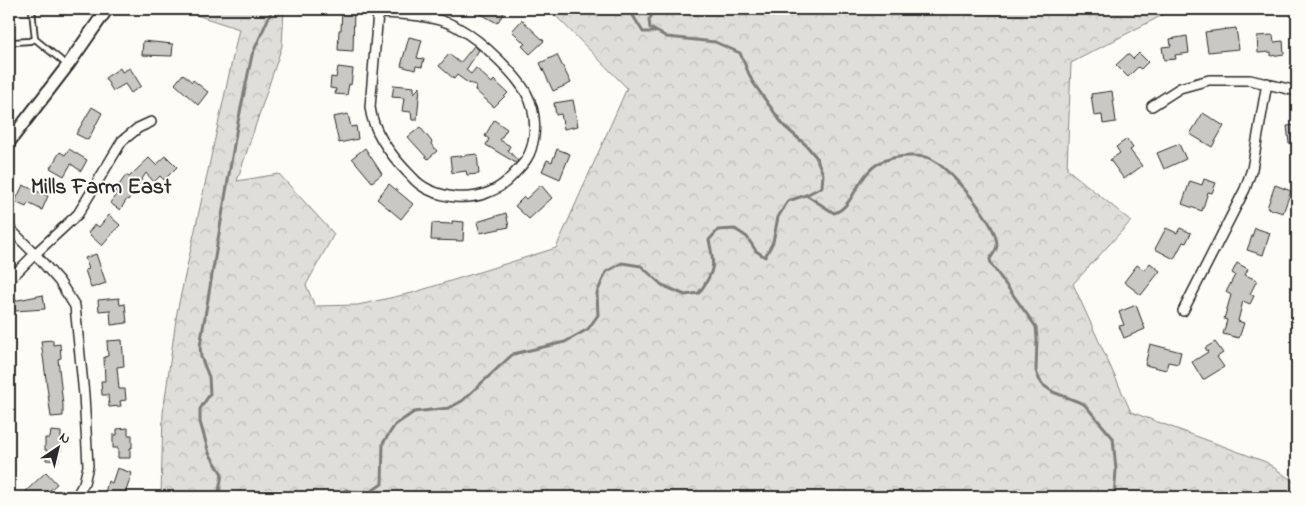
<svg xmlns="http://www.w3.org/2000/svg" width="1306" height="506" viewBox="0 0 1306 506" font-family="'Indie Flower',sans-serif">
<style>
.forest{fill:url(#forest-crowns);stroke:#858482}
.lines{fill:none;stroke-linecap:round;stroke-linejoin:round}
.stream{stroke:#7e7d7b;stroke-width:3}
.building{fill:#c9c8c4;stroke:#2b2b2b}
.service-casing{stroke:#2b2b2b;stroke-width:8}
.minor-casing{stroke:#2b2b2b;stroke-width:12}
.tertiary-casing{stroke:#2b2b2b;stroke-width:15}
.service{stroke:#fdfcf7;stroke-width:4.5}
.minor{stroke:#fdfcf7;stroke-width:9}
.tertiary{stroke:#fdfcf7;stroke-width:11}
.labels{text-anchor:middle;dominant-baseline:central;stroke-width:4;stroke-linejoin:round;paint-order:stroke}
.neighbourhood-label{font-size:22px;font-weight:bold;fill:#2b2b2b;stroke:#fdfcf7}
</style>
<defs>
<pattern id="forest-crowns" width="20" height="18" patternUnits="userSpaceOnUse" patternTransform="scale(1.25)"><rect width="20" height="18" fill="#dfdeda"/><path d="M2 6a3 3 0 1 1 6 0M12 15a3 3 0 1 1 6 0" fill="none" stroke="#c0bfbb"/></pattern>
</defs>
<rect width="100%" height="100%" fill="#fdfcf7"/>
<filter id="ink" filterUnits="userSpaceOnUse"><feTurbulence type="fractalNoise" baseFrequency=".02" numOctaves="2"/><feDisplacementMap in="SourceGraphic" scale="10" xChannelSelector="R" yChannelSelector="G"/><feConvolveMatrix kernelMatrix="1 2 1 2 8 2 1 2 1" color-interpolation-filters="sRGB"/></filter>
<g filter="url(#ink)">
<!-- forest -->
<path class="forest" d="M178,9H284L282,46L237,181L279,174L334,234L306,285L315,306L358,305L412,293L556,248L627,88L549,9H1174L1071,63L1067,169L1131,221L1073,284L1131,412L1266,462L1297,484V497H161L163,413L177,312L239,29Z"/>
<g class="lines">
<!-- stream -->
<g class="stream">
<path d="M629,9L643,32H655"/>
<path d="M806,195L834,213C856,207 857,167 889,159C899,156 922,154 931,159C950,168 997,223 997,245C997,250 992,255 990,259L991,264L1036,327L1037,339L1036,371L1039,379L1043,385L1053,392L1084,404L1113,438L1116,470L1114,497"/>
<path d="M218,497L222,474L209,453L200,422V409L210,394L209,377L201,357L200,346L237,127L252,55L272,10L270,9"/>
<path d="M338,497L346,490L366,495L382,484L383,443L395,425L414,412L449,408L462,401L513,354L565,342L588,329L598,315L597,293L606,272L622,263L641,266L662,285L685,295L699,293C715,271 715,266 709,240L718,230L735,229L747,237L756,251L765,257L773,242L778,217L788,201L806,195L822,187L823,174L816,157L806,145L784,126L752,81L740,53L715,42L667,37L650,28L649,20L655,9"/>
</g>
</g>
<!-- building -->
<g class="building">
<path d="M342,9H354L353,51L338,50L339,30H341Z"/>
<path d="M472,9H497L504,13L497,23Z"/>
<path d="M522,20L544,41L530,54L522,46L525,44L512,31Z"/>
<path d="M1236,28L1239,49L1208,52L1205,32Z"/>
<path d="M1273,35L1274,42L1283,41L1284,54L1271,56V52L1258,53L1257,36Z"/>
<path d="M1187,36L1189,53L1175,55L1176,59L1164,60L1162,47L1171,46L1170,39Z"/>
<path d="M409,37L422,40L417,58L424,59L422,67L416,66L415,70L401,66Z"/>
<path d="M143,41L173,44L172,56L142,55Z"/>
<path d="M474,46L479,50L466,70L471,74L476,68L492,83L494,80L508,93L494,107L475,90L476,85L468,83L457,75L454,79L439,66L449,54L460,63Z"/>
<path d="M1139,53L1148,62L1141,69L1138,67L1128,77L1116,65L1128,54L1133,59Z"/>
<path d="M557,55L571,83L553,91L540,63Z"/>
<path d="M338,67L353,69L351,85L349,84L347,95L335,94L336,89L330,88L331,77L336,78Z"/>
<path d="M120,68L122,72L130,68L141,86L131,93L125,84L113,91L105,78Z"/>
<path d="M183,74L192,82L193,80L208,92L198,105L175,84Z"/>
<path d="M394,85L414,87V93L420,87L417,120H412L411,112L402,111L404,98L392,97Z"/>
<path d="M1112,91L1116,122L1103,124L1102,115L1094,116L1091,94Z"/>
<path d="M573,100L578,126L564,129L561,114L556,115L554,103Z"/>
<path d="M92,107L102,113L88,140L76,134Z"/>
<path d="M1203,113L1224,126L1212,147L1190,134Z"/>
<path d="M348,114L351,127L356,126L358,139L339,143L333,117Z"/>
<path d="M494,120L507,129L500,140L510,146L508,150L518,161L516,163L486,145L489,139L485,136Z"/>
<path d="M1297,125V143H1289L1287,126Z"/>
<path d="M420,127L432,142L431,144L437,151L428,159L408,137Z"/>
<path d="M1127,139L1133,148L1130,150L1142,166L1124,179L1110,160L1120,153L1116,147Z"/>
<path d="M1179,144L1186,159L1164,169L1157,153Z"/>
<path d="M365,148L382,174L372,182L352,158Z"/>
<path d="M69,149L87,160L81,171L71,164L64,176L50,168L60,152L65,155Z"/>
<path d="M557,149L570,154L560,179L542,171L547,160L552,162Z"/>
<path d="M477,154L479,174L467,175L466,171L452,173L450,157Z"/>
<path d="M166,156L177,167L164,180L160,176L154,182L146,173L128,200L127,199L120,210L110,203L117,193L115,191L126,175L129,177L149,158L156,165Z"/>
<path d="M1204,179L1216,183L1212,193L1208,192L1202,211L1182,204L1190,181L1202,185Z"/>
<path d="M389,184L413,204L401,219L377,199Z"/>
<path d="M23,185L48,196L42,210L28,203L26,207L15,202Z"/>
<path d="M541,185L552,198L529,219L515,206L524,197L526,199Z"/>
<path d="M1275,185L1291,191L1283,213L1267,208Z"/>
<path d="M506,213L509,227L480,233L477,222Z"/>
<path d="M109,215L120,225L102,246L88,233L95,224L99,227Z"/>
<path d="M452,221L464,222L463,241L431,240L432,223L452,224Z"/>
<path d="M1166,228L1177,233L1180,228L1191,233L1186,243L1183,242L1174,259L1155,249Z"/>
<path d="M1255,228L1270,233L1263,255L1247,250Z"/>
<path d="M96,254L106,283L91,288L85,270L89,269L85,258Z"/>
<path d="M1150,263L1160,271L1141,295L1124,282L1137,265L1144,270Z"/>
<path d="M1237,263L1248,269L1245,275L1257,280L1250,294L1254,296L1250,304L1243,301L1238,321L1244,323L1239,338L1223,334L1227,320L1224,319L1231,295L1226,292L1235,275L1232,273Z"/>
<path d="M43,295L45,309L15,311L13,301Z"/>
<path d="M119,298L120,305L125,304L127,323L111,325L110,310L99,311L98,300Z"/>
<path d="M1136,305L1145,329L1124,338L1119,326L1124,325L1119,312Z"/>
<path d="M53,340V345L60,344L61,358L58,359L63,405V416L51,417L41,341Z"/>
<path d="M122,340L124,366L117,367L119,389H125L126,400L120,401L121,406L109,407L108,395H102L101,381H105L104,357L108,356L107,341Z"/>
<path d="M1215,342L1223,353L1217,357L1224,367L1203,380L1192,362L1208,352L1205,348Z"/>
<path d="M1150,344L1181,352L1178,364L1168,362L1166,370L1145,365Z"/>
<path d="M128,428V435H132V448H130V458H118V448H113V435H117V429Z"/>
<path d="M51,431L61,432V451H59L58,461L46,460L47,450H45V438H50Z"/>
<path d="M117,468L132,473L124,497L105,493L108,481L112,483Z"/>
<path d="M46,472L57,484L42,497H32L26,491Z"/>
</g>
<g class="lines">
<!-- service casing -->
<g class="service-casing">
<g id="service">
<path d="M32,10L35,39"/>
<path d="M14,42L30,41L35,39L67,65"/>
</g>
</g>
<!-- minor casing -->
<g class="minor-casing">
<g id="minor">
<path d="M378,13C402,14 433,15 455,26C472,35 486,47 500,61C522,83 538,102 534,136C533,143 531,152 527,158C524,164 517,170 513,175C498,192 477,199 455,197C439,195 423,190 412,177C393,158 373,134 370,107Z"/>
<path d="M1152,106L1180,88L1209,80H1250L1297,91"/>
<path d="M9,228L35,254L78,214L122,141L138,128L151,122"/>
<path d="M9,280L35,254L59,281L75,306L84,395L88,466L84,483L76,497"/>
<path d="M1183,311L1245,189L1252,169L1267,83"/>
</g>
</g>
<!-- tertiary casing -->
<g class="tertiary-casing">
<path id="tertiary" d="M9,142L68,65L107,9"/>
</g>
<!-- service -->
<use href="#service" class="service"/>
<!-- minor -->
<use href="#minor" class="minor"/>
<!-- tertiary -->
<use href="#tertiary" class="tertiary"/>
</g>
</g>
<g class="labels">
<!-- neighbourhood labels -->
<g class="neighbourhood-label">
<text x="101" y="188">Mills Farm East</text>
</g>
</g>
<!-- margin -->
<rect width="1306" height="506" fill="none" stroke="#fdfcf7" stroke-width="30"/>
<rect x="15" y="15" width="1276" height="476" fill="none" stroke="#2b2b2b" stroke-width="2" filter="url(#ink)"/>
<!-- north arrow -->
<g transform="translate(58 448) rotate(35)" stroke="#fdfcf7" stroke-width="4" paint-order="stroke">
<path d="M0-4L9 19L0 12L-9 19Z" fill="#2b2b2b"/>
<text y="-8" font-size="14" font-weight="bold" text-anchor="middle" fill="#2b2b2b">N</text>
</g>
</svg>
